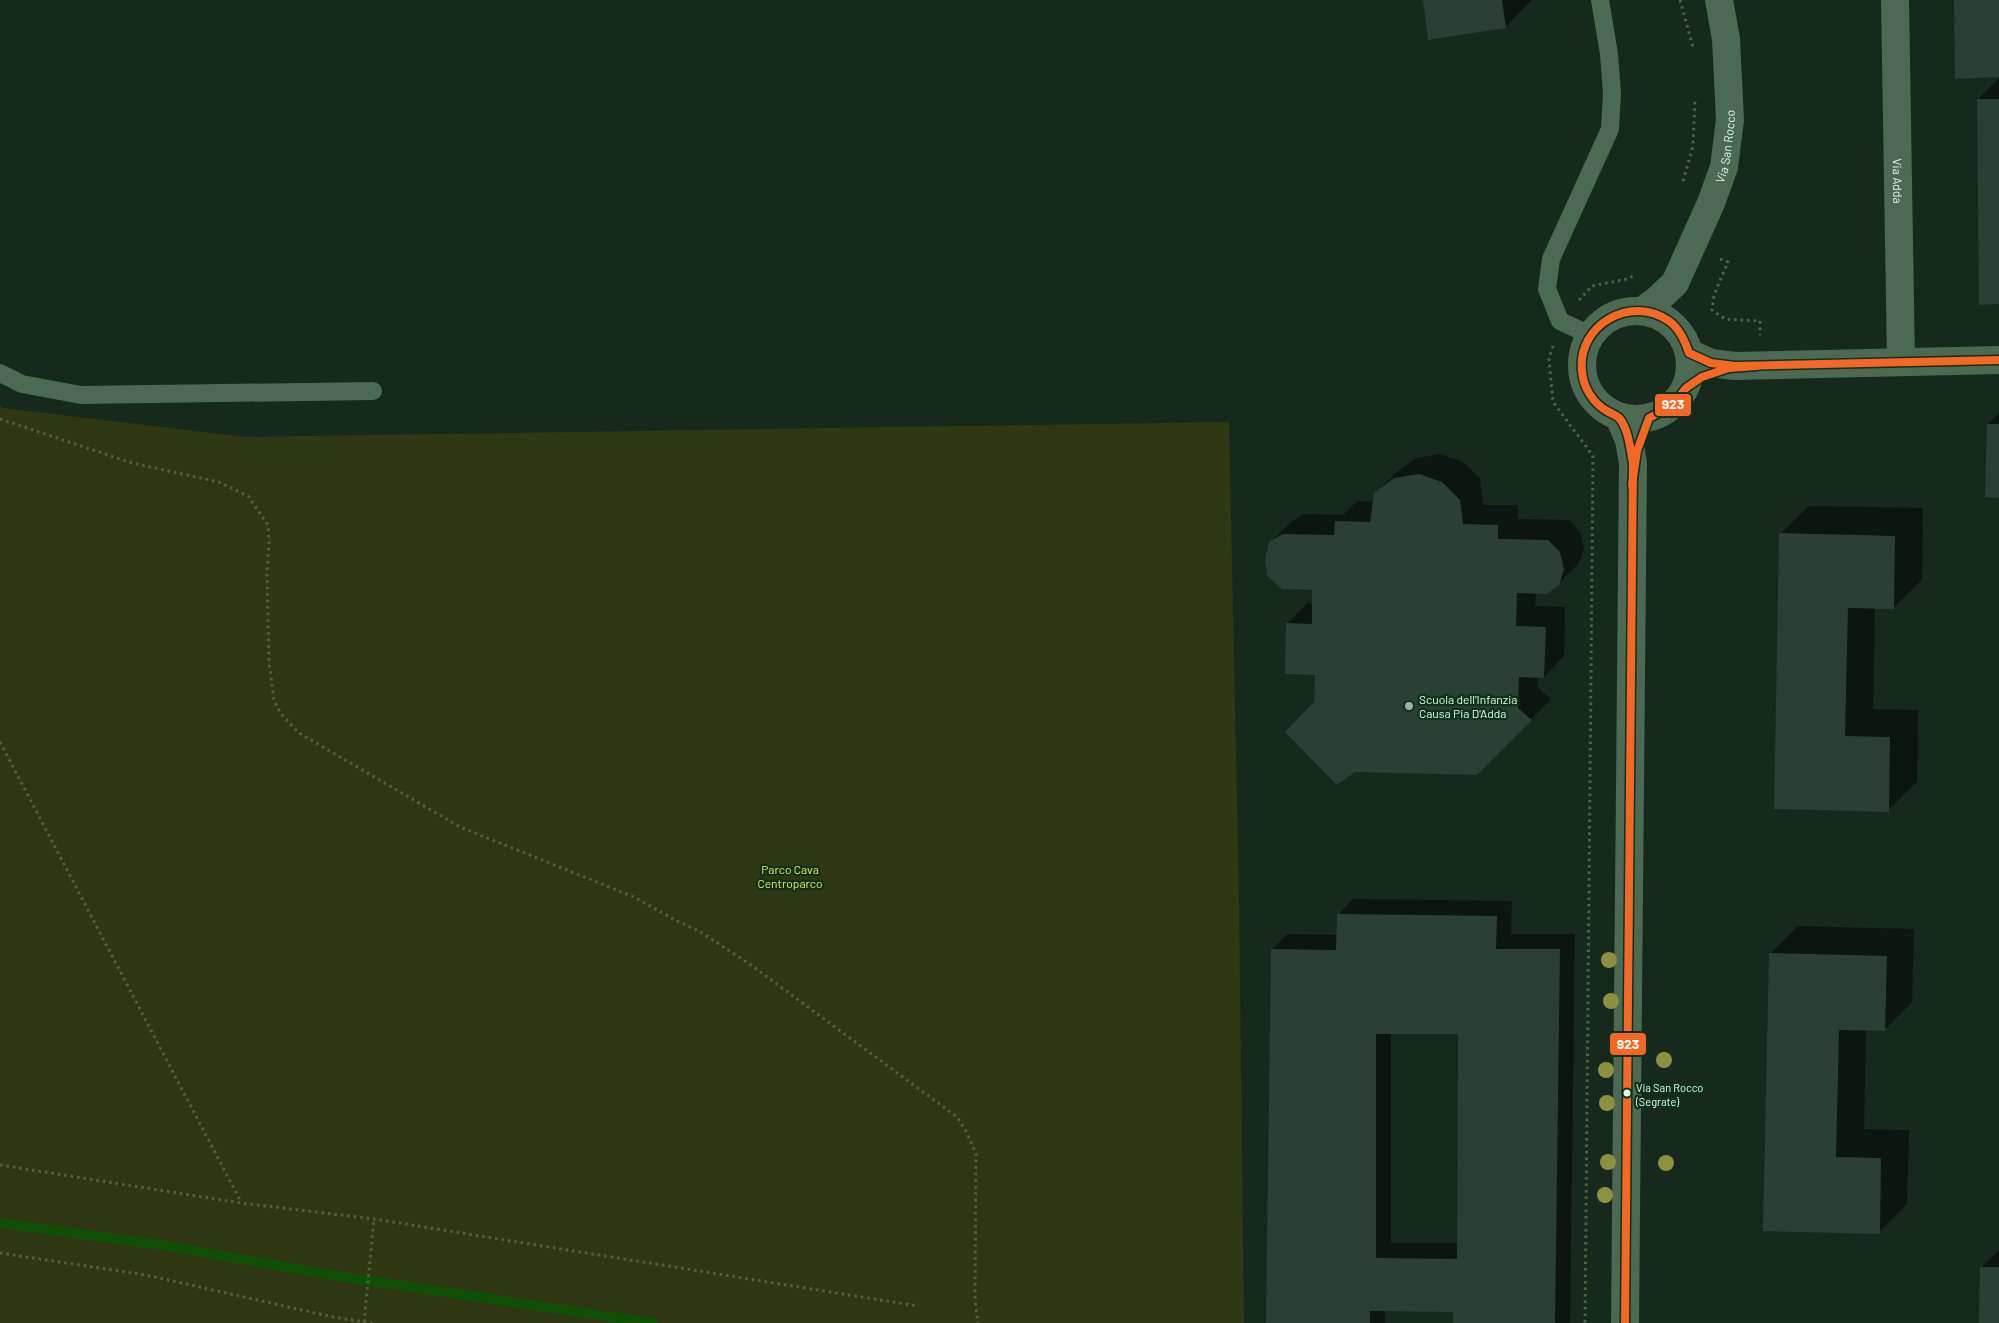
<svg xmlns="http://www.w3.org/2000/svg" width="1999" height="1323" viewBox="0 0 1999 1323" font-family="Barlow,sans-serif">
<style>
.green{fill:#303813}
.shadow{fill:#0007;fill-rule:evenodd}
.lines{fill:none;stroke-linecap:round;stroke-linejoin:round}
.stream{stroke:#124f07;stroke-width:10}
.building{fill:#2c3f34;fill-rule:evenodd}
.path{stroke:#4e6346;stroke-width:3;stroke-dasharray:2.5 4;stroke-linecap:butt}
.service{stroke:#4b6953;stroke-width:18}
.minor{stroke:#4b6953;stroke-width:28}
.bus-1-casing{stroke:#0f301b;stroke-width:11}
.bus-1{stroke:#f36827;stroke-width:8}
.tree{fill:#8d9040}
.poi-dot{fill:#98b4a2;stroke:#0f301b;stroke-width:2}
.bus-dot{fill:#deffe9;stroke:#0f301b;stroke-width:2}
.labels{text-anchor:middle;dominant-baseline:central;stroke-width:4.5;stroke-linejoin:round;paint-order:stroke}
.bus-label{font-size:11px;fill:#deffe9;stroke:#0f301b;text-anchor:start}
.street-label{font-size:12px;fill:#deffe9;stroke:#0f301b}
.poi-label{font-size:12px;fill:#deffe9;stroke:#0f301b;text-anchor:start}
.park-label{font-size:12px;fill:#ede65c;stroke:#0f301b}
.line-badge{stroke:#0f301b;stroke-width:2}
.badge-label{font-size:14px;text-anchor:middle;font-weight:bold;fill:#fff}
</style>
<rect width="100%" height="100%" fill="#17281d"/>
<!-- green -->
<path class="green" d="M0,406L3,408L245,437L1229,422L1239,897L1244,1323H0Z"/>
<!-- shadow -->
<g class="shadow">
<path d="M1424,0H1532L1505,27Z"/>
<path d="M1999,78V302L1978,99Z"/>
<path d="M1999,413V497L1988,424Z"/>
<path d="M1440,454L1463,462L1480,479L1483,505H1518V519L1569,520L1580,532L1584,548L1579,563L1558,584L1536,592L1535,606L1565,607L1564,656L1544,677L1538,676L1537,687L1551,699L1477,774L1316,703L1317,673L1287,624L1308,603L1313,604L1314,588L1270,543L1291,522L1304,514L1343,515L1357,501L1374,502L1375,494L1396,473L1416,458Z"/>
<path d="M1809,506L1923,508L1922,580L1893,608L1875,607L1873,709L1918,710L1917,782L1888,810L1775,808L1780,534Z"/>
<path d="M1353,899L1512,901L1511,934H1575L1570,1323H1454V1311L1385,1310V1323H1268L1272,950L1287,934L1337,935L1338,915ZM1391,1032H1459L1458,1243H1391Z"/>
<path d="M1798,926L1914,929L1912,1002L1884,1030L1866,1029L1864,1129L1909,1130L1907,1204L1879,1232L1764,1230L1770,954Z"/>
<path d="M1999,1250V1323H1980L1981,1268Z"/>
</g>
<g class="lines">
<!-- stream -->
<path class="stream" d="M0,1223L161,1245L337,1276L653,1323"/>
</g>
<!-- building -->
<g class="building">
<path d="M1423,0H1502L1506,28L1428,40Z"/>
<path d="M1954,0H1999V77L1955,79Z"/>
<path d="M1977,99H1999V304L1979,305Z"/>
<path d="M1987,424H1999V498L1985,497Z"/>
<path d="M1419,474L1442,482L1460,500L1463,524L1498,525V539L1548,540L1560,552L1564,569L1559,585L1547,594L1517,593L1516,626L1546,627L1544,678L1519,677L1518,708L1532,720L1477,775L1355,772L1337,785L1285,732L1314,702L1315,675L1285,674L1286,623L1312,624V590L1282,589L1267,576L1265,559L1269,542L1283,534L1334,535L1335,521L1370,522L1374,493L1394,478Z"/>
<path d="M1779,533L1895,536L1894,609L1848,608L1845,736L1890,737L1889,812L1774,809Z"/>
<path d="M1337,914L1497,916L1496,949H1560L1555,1323H1453V1312L1370,1311V1323H1266L1271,949L1336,950ZM1376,1034H1458L1457,1259L1376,1258Z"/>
<path d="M1769,953L1887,956L1885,1031L1839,1030L1836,1157L1881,1158L1880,1234L1763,1231Z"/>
<path d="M1980,1267H1999V1323H1979Z"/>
</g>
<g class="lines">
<!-- path -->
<g class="path">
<path d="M1680,0L1693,47"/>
<path d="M1683,181L1693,146L1695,98"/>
<path d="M1720,259L1728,262L1714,295L1712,310L1725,319L1760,321V335"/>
<path d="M1579,300L1592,286L1627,279L1635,275"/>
<path d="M1553,346L1549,359L1553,402L1593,456L1585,1323"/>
<path d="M0,419L132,463L219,482L248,496L268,525L269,542L267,575L269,662L274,700L281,714L299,733L460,827L634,897L677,921L699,931L751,965L957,1117L967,1133L976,1154L975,1300L978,1323"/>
<path d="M0,742L241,1202"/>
<path d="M0,1165L241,1203L374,1219L918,1306"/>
<path d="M0,1253L146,1275L333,1317L372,1323"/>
<path d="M364,1322L374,1219"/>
</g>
<!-- service -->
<g class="service">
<path d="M1590,335L1560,321L1547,289L1551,259L1610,129L1612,93L1609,54L1600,0"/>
<path d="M0,373L22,384L81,395L373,391"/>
</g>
<!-- minor -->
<g class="minor">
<path id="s1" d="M1895,0L1901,362"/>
<circle cx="1636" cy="365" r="54"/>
<path id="s2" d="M1642,311L1656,301L1675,283L1711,203L1724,167L1730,120L1726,39L1719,0"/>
<path d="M1689,353L1711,363L1735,366L1999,360"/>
<path d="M1619,417L1629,440L1633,463L1625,1323"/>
</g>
<!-- bus-1 casing -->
<g class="bus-1-casing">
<g id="bus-1">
<path d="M1632,485L1637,451L1649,418L1672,406L1686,388L1702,377L1729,368L1757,366"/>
<path d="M1625,1323L1633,463C1630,449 1629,431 1620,419C1617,415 1612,414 1607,411C1593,403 1583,387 1582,371C1577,325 1631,294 1669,321C1679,328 1685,341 1689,353L1711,363L1735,366L1999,360"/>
</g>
</g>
<!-- bus-1 -->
<use href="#bus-1" class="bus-1"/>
</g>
<!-- trees -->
<g class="tree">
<circle cx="1609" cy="960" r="8"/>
<circle cx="1611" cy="1001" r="8"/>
<circle cx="1664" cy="1060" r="8"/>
<circle cx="1606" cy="1070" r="8"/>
<circle cx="1607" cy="1103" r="8"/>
<circle cx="1608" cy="1162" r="8"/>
<circle cx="1666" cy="1163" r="8"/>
<circle cx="1605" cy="1195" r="8"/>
</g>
<!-- markers -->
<circle class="poi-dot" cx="1409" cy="706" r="5"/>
<circle class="bus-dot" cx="1627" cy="1093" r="4.5"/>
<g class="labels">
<!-- bus labels -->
<g class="bus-label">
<text x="1636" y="1087">Via San Rocco<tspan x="1636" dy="14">(Segrate)</tspan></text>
</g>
<!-- street labels -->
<g class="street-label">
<text stroke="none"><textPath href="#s2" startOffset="190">Via San Rocco</textPath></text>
<text stroke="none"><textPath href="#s1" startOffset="181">Via Adda</textPath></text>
</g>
<!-- poi labels -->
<g class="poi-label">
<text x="1419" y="699">Scuola dell'Infanzia<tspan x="1419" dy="14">Causa Pia D'Adda</tspan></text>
</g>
<!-- park labels -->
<g class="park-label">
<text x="790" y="869">Parco Cava<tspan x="790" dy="14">Centroparco</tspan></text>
</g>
</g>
<g class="line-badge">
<rect x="1654" y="393" width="38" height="24" rx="5" fill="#f36827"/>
<rect x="1609" y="1032" width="38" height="24" rx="5" fill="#f36827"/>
</g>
<g class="badge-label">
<text x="1673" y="409">923</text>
<text x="1628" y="1049">923</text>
</g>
</svg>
